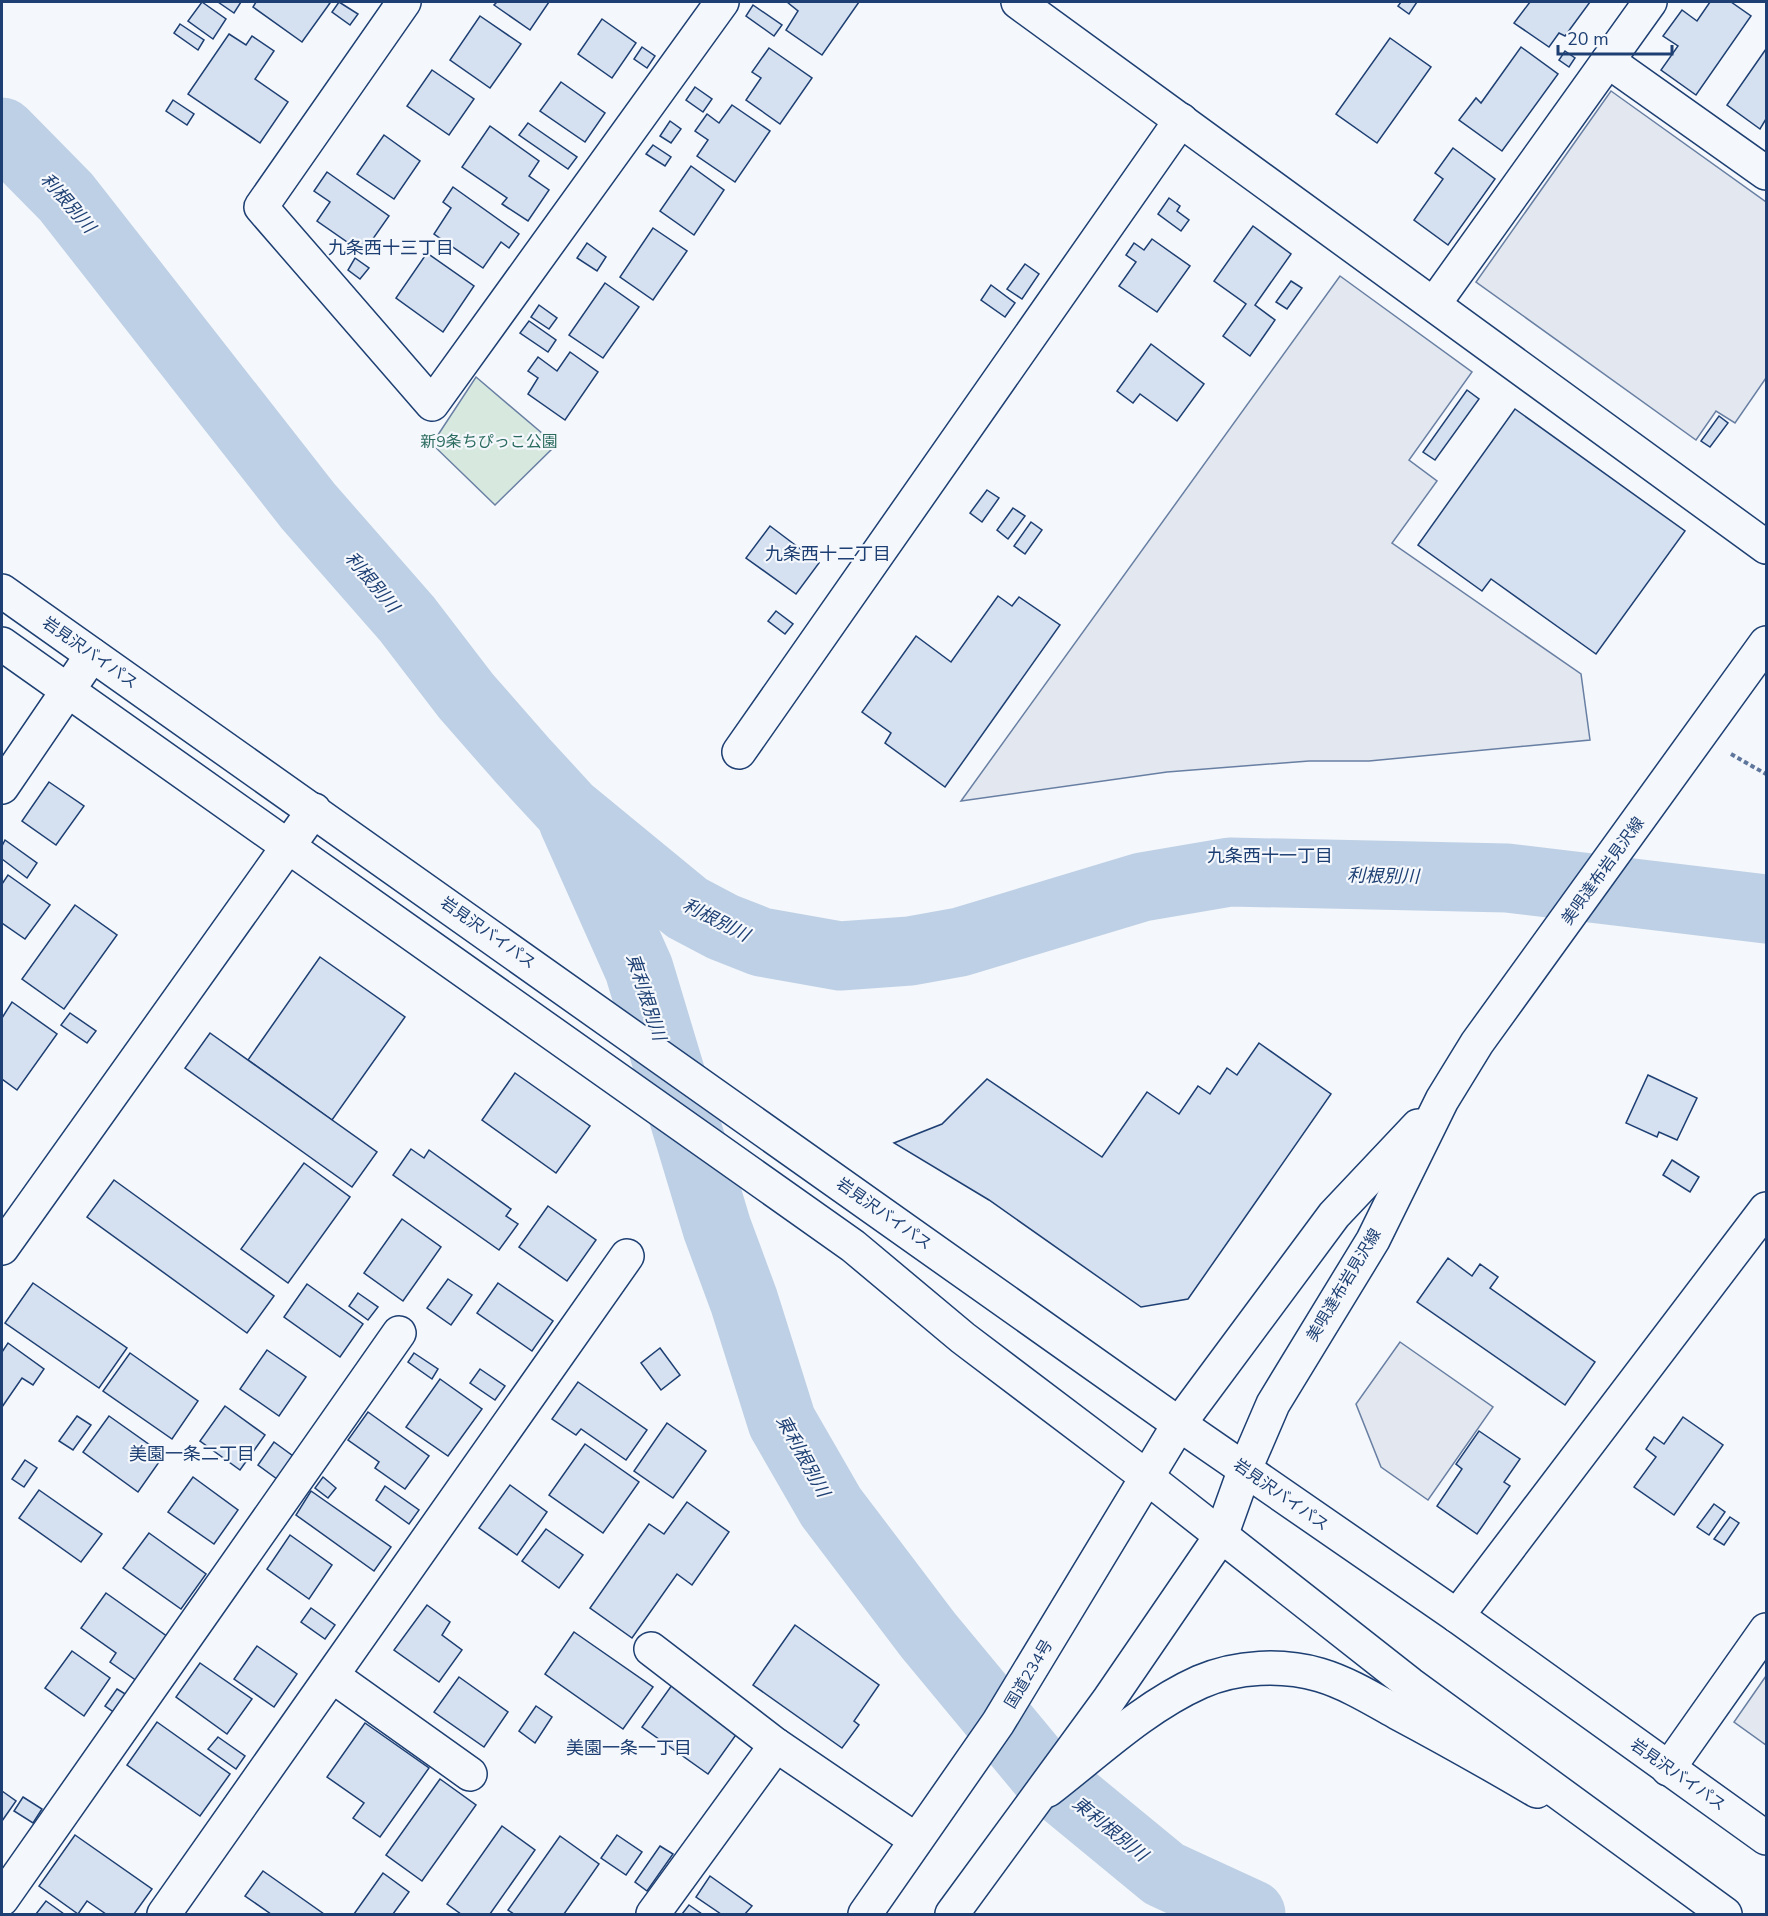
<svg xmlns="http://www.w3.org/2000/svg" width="1768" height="1916" viewBox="0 0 1768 1916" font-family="'Nunito Sans','Noto Sans JP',sans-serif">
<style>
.green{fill:#d7e8df;stroke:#687fa3;stroke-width:1.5}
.parking{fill:#e3e8f0;stroke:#687fa3;stroke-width:1.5}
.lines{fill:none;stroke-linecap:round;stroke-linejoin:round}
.river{stroke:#bed0e5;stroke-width:69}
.building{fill:#d5e0f0;stroke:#1d3f73;stroke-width:1.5}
.street-casing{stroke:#1d3f73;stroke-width:36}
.secondary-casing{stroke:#1d3f73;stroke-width:36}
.highway-casing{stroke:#1d3f73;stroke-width:36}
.path{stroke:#5e769c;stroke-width:4;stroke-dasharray:4.5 3;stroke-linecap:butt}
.street{stroke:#f4f7fb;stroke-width:33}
.secondary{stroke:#f4f7fb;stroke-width:33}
.highway{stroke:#f4f7fb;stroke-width:33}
.labels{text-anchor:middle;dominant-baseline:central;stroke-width:4.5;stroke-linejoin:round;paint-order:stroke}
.park-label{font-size:16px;fill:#2c6c60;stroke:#f4f7fb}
.street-label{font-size:16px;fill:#1d3f73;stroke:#f4f7fb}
.water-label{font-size:18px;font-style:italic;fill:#1d3f73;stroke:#f4f7fb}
.neighbourhood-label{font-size:18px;fill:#1d3f73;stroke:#f4f7fb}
</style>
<rect width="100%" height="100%" fill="#f4f7fb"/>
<!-- green -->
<path class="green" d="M476,377L556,445L495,505L432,444Z"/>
<!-- parking -->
<g class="parking">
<path d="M1611,91L1766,202V378L1735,423L1716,411L1696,440L1476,282Z"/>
<path d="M1340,276L1472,372L1409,460L1437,481L1392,543L1581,674L1590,740L1369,761H1309L1167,772L961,801Z"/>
<path d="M1400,1342L1493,1407L1428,1500L1381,1467L1356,1404Z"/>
<path d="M1766,1676V1745L1734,1722Z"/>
</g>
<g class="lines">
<!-- river -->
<g class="river">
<path d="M2,132L66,197L308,506L407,619L466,696L523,761L569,811L687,908L723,927L761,942L840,956L910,951L960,942L1142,887L1230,872L1507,878L1766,909"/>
<path d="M573,821L639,969L717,1228L744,1301L782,1422L831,1507L928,1635L1045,1776L1164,1874L1251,1914"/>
</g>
</g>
<!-- building -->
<g class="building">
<path d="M202,2L226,19L213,39L188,21Z"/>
<path d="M218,2H241L234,13Z"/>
<path d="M256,2H328L330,3L302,42L253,7Z"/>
<path d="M339,2L358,14L350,25L332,12Z"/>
<path d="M497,2H549L530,30L494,5Z"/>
<path d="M787,2H859L822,55L786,30L798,11Z"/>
<path d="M1401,2H1417L1409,14L1398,6Z"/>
<path d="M1530,2H1590L1565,36L1559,33L1549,47L1514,23Z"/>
<path d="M1710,2H1731L1751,16L1696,95L1661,70L1678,46L1663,36L1682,10L1697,21Z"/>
<path d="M753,5L782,25L774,36L746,16Z"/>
<path d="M480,16L521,44L490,88L450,60Z"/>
<path d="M602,19L636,43L612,78L578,54Z"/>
<path d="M180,24L204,40L198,50L174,33Z"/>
<path d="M229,34L246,45L252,36L274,51L255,79L288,102L260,143L188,94Z"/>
<path d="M1390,38L1431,67L1377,143L1336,114Z"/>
<path d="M642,47L655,56L647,68L634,59Z"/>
<path d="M1521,47L1558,74L1502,151L1459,120L1476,98L1481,103Z"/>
<path d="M769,48L812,78L780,124L746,100L761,78L752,72Z"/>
<path d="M1766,49V119L1760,129L1727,105Z"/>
<path d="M1565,51L1575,58L1569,67L1559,60Z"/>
<path d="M432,70L474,99L449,135L407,106Z"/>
<path d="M561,82L605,113L585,142L540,111Z"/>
<path d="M695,87L712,99L703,112L686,100Z"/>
<path d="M173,100L194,114L187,125L166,111Z"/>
<path d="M732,105L770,131L735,182L697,156L708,140L695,131L707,114L719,123Z"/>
<path d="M670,121L681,129L671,143L660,136Z"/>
<path d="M528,123L577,157L568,169L519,135Z"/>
<path d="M490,126L539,161L529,176L549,190L528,221L502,204L507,198L462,167Z"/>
<path d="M384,135L420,161L394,199L357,174Z"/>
<path d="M653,145L671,157L665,166L646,154Z"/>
<path d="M1453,148L1495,179L1448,245L1414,220L1443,179L1435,173Z"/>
<path d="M691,166L724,190L694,235L660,211Z"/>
<path d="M327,172L389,216L363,253L317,221L330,202L314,191Z"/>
<path d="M453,187L519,234L509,248L501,242L483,268L434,234L451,208L443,202Z"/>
<path d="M1169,198L1180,206L1177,211L1189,220L1181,231L1158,214Z"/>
<path d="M1253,226L1291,254L1255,305L1275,320L1250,356L1223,336L1246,304L1214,281Z"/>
<path d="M653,228L687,251L653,300L620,277Z"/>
<path d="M1152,239L1190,266L1157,312L1119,286L1136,262L1126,255L1134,243L1144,250Z"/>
<path d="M587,243L606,257L597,271L577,258Z"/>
<path d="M427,253L474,286L443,332L396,298Z"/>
<path d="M355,258L369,268L360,279L348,270Z"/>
<path d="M1025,264L1039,274L1022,299L1007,289Z"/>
<path d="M1291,281L1302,288L1287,309L1276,302Z"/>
<path d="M605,283L639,307L603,358L569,335Z"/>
<path d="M991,285L1015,303L1005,317L981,300Z"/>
<path d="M539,305L557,318L549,329L531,317Z"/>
<path d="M529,321L556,340L548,352L520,333Z"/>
<path d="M1151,344L1204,384L1177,421L1140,394L1133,403L1117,391Z"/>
<path d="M570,352L598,372L565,420L528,394L538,378L528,371L538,357L557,371Z"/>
<path d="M1467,390L1479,399L1435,460L1423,452Z"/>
<path d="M1515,409L1685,531L1596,654L1491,579L1482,591L1418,545Z"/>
<path d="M1719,416L1728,423L1710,447L1701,441Z"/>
<path d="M987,490L999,498L982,522L970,513Z"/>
<path d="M1013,508L1025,516L1008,539L997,530Z"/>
<path d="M1031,522L1042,530L1025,554L1014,546Z"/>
<path d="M770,526L819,563L796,594L746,558Z"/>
<path d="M998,596L1012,606L1019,597L1060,625L945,787L885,743L891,733L862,712L916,636L951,662Z"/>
<path d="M776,611L793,624L785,634L768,621Z"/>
<path d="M49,782L84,806L56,845L22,821Z"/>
<path d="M5,840L37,863L27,878L2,859V846Z"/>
<path d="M8,875L50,905L25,939L2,923V884Z"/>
<path d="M75,905L117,935L64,1009L22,979Z"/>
<path d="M320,957L405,1017L332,1120L248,1060Z"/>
<path d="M12,1002L57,1034L17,1090L2,1079V1018Z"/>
<path d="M70,1013L96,1031L87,1043L61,1025Z"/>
<path d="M210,1033L377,1152L352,1187L185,1068Z"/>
<path d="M1259,1043L1331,1094L1188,1299L1141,1307L989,1200L894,1143L942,1124L987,1079L1102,1157L1147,1092L1179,1114L1198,1086L1210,1094L1227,1068L1237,1075Z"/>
<path d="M515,1073L590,1126L556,1173L482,1120Z"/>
<path d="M1648,1075L1697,1098L1677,1140L1659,1132L1657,1137L1626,1123Z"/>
<path d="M411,1149L424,1158L429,1150L511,1209L506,1216L518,1224L499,1250L393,1175Z"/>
<path d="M1672,1160L1699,1177L1690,1192L1663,1175Z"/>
<path d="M304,1163L350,1197L288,1283L241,1249Z"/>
<path d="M114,1180L274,1296L247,1333L87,1217Z"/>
<path d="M548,1206L596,1240L567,1281L519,1247Z"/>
<path d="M402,1219L441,1247L403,1301L364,1273Z"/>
<path d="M1448,1258L1472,1276L1480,1264L1498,1277L1490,1288L1595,1362L1565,1405L1417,1302Z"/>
<path d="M448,1279L472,1295L451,1325L427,1308Z"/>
<path d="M33,1283L127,1348L99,1388L5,1323Z"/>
<path d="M498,1283L553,1321L532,1351L477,1313Z"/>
<path d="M307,1284L363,1324L340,1357L284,1317Z"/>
<path d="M358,1293L378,1307L368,1320L349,1306Z"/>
<path d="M8,1343L44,1369L33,1385L22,1378L2,1407V1352Z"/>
<path d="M660,1348L680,1375L661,1390L641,1363Z"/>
<path d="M267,1350L306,1377L279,1416L240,1389Z"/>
<path d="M130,1353L198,1401L172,1439L103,1391Z"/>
<path d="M414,1353L438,1369L432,1379L408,1362Z"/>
<path d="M480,1369L505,1386L495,1400L470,1383Z"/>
<path d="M440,1379L482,1409L448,1456L406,1427Z"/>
<path d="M578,1382L647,1430L626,1460L581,1429L576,1435L552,1419Z"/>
<path d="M225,1406L265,1435L240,1470L200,1441Z"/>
<path d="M368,1412L429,1456L405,1489L375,1468L379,1462L348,1440Z"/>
<path d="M77,1416L91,1425L73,1450L59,1441Z"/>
<path d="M109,1416L164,1455L138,1492L83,1452Z"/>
<path d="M1683,1417L1723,1445L1674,1515L1634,1487L1656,1457L1646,1449L1654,1437L1664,1444Z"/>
<path d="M667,1423L706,1451L673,1498L634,1471Z"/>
<path d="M1479,1431L1520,1459L1504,1482L1510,1486L1477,1534L1437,1506L1462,1469L1456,1464Z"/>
<path d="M274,1442L293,1456L277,1479L258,1465Z"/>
<path d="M585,1444L639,1482L603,1533L549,1495Z"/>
<path d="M25,1460L37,1468L24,1487L12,1479Z"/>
<path d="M193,1477L238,1510L214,1544L168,1512Z"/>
<path d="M323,1477L336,1488L328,1498L315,1488Z"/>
<path d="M510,1485L547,1512L517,1555L479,1528Z"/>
<path d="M385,1486L419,1510L409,1524L376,1500Z"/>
<path d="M39,1490L102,1534L81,1562L19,1518Z"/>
<path d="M311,1491L391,1547L374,1571L296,1515Z"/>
<path d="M687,1502L729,1532L692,1585L677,1574L632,1638L590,1608L649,1524L664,1534Z"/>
<path d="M1714,1504L1725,1512L1709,1535L1697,1527Z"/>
<path d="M1730,1517L1739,1523L1724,1545L1714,1539Z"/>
<path d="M546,1529L583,1555L559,1588L522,1561Z"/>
<path d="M149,1533L206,1574L181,1609L123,1568Z"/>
<path d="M290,1535L332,1565L309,1599L267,1569Z"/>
<path d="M106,1593L168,1637L137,1681L110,1662L116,1653L81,1628Z"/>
<path d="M427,1605L450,1622L442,1635L462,1650L439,1682L394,1650Z"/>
<path d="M311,1608L335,1625L325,1639L301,1622Z"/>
<path d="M795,1625L879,1685L854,1721L859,1725L842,1748L753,1685Z"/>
<path d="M574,1632L653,1687L623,1729L545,1674Z"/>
<path d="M257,1646L297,1674L274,1707L234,1679Z"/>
<path d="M72,1651L110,1678L84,1716L45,1688Z"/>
<path d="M200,1663L252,1699L227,1734L176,1697Z"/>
<path d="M459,1677L508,1712L484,1747L434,1712Z"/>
<path d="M672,1685L738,1732L708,1774L642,1727Z"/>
<path d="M117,1689L127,1695L115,1713L105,1706Z"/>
<path d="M536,1706L552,1717L535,1743L519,1731Z"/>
<path d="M157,1722L230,1774L200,1816L127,1765Z"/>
<path d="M365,1723L429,1768L380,1837L353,1818L364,1803L327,1777Z"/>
<path d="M218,1737L245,1756L236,1769L208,1749Z"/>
<path d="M440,1779L476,1805L422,1881L386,1855Z"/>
<path d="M2,1791L16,1801L2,1821Z"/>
<path d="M23,1797L42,1809L33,1823L14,1811Z"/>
<path d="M502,1826L535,1850L490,1914H461L447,1904Z"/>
<path d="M75,1835L152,1889L134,1914H106L87,1901L78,1914L39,1886Z"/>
<path d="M617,1835L642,1852L626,1875L601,1858Z"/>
<path d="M560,1836L599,1864L564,1914H514L508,1910Z"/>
<path d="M660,1846L673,1854L647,1891L635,1882Z"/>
<path d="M263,1871L324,1914H271L245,1896Z"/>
<path d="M383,1873L409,1892L393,1914H354Z"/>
<path d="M710,1876L752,1906L745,1914H721L696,1897Z"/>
<path d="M46,1901L64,1914H36Z"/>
<path d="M689,1905L702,1914H682Z"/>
</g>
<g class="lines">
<!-- street casing -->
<g class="street-casing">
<g id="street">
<path d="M404,2L261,207L432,404L722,2"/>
<path d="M1608,61L1766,173"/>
<path d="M1434,304L1650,2"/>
<path d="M739,752L1181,120"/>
<path d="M2,787L92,655"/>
<path d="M1457,1616L1766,1209"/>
<path d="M651,1649L776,1745"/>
<path d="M334,1677L470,1774"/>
<path d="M1668,1769L1766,1630"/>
<path d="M1048,1790C1096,1753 1144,1707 1200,1682C1237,1666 1282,1664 1320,1675C1347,1683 1373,1699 1398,1713C1445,1738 1491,1764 1537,1791"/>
<path d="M2,1899L399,1333"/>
<path d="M164,1914L627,1256"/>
<path d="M653,1914L776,1745L916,1840"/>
</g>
</g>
<!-- secondary casing -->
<g class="secondary-casing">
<g id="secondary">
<path d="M1018,2L1766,547"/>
<path d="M2,1248L314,810"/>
<path d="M1179,1424L1334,1215L1418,1126"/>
<path d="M1245,1469L1273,1404L1373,1240L1442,1100L1477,1043L1766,643"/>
</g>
</g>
<!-- highway casing -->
<g class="highway-casing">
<g id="highway">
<path d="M2,591L1179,1424L1457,1616L1766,1838"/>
<path d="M2,644L853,1246L963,1338L1148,1478L1410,1684L1725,1914"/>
<path d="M865,1914L998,1723L1179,1424"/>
<path d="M952,1914L1108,1701L1221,1536L1245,1469"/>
</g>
</g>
<!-- path -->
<path class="path" d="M1731,754L1766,774"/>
<!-- street -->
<use href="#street" class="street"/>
<!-- secondary -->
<use href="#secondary" class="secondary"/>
<!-- highway -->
<use href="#highway" class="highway"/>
</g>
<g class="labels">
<!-- park labels -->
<g class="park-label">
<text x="489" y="442">新9条ちぴっこ公園</text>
</g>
<!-- street labels -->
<g class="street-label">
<text transform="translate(90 653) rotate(35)">岩見沢バイパス</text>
<text transform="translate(1603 871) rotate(-54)">美唄達布岩見沢線</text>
<text transform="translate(488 933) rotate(35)">岩見沢バイパス</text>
<text transform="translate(884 1214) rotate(35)">岩見沢バイパス</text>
<text transform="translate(1344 1285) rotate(-59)">美唄達布岩見沢線</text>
<text transform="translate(1281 1495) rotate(35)">岩見沢バイパス</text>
<text transform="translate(1029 1674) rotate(-59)">国道234号</text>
<text transform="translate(1678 1775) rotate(35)">岩見沢バイパス</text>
</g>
<!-- water labels -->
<g class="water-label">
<text transform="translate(68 203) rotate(49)">利根別川</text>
<text transform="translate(372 582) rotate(50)">利根別川</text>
<text transform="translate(1383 876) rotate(1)">利根別川</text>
<text transform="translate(716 920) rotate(27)">利根別川</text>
<text transform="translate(646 997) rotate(72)">東利根別川</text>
<text transform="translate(803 1456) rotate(61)">東利根別川</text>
<text transform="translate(1110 1829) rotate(39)">東利根別川</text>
</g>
<!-- neighbourhood labels -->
<g class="neighbourhood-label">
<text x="391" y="248">九条西十三丁目</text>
<text x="828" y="554">九条西十二丁目</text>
<text x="1270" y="856">九条西十一丁目</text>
<text x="192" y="1454">美園一条二丁目</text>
<text x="629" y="1748">美園一条一丁目</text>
</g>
</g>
<!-- border -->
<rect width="1768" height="1916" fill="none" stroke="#1d3f73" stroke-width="6"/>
<!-- scale -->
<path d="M1558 45v9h114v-9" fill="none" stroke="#1d3f73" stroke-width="3"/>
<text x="1567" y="45" font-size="18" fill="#1d3f73" stroke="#f4f7fb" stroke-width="4.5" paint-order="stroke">20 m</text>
</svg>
